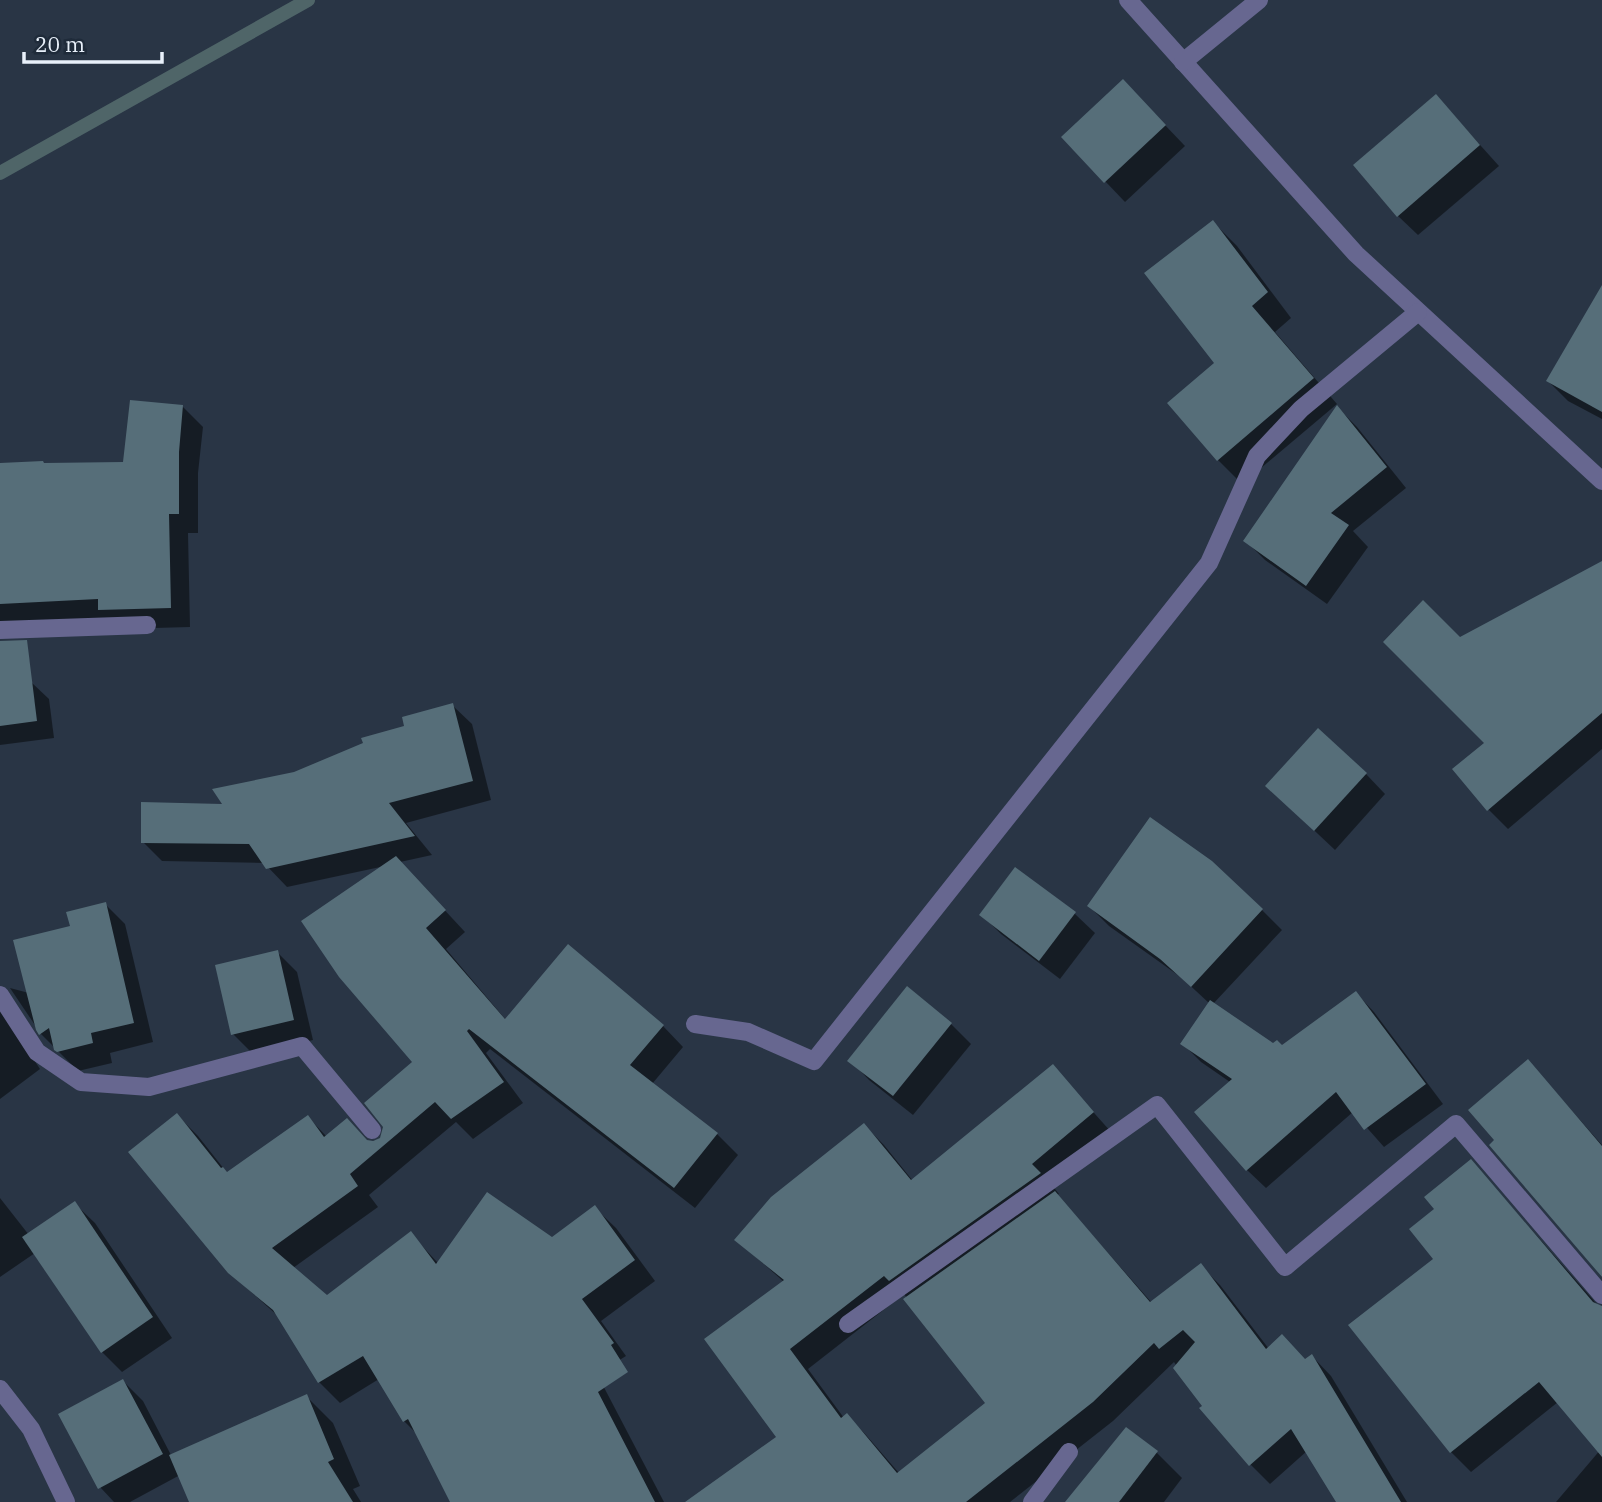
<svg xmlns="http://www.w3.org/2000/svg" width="1602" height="1502" viewBox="0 0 1602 1502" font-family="'IBM Plex Serif',serif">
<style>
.shadow{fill:#0007;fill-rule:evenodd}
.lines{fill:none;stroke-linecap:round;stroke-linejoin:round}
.stream{stroke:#4f6568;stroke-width:14}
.building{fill:#566e79}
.minor{stroke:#676790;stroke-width:18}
</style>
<rect width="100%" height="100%" fill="#293545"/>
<!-- shadow -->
<g class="shadow">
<path d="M1436,96L1499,166L1418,235L1398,216Z"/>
<path d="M1142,101L1185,146L1125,202L1063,137Z"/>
<path d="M1213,222L1237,246L1291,318L1275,332L1337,404L1242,484L1218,460Z"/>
<path d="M1602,297V419L1568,401L1548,381Z"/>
<path d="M183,407L203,427L198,473V533H188L190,627L120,629L0,625V465L125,464Z"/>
<path d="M1337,407L1357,427L1406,488L1353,531L1368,547L1327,604L1265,560L1245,540Z"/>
<path d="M1602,563V749L1508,829L1488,809L1487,743L1460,639Z"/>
<path d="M31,682L49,699L54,738L0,745V686Z"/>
<path d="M452,705L472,724L491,800L406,823L432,855L400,862L465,932L446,949L506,1020L663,1026L683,1047L652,1084L717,1134L738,1155L695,1208L490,1049L486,1053L523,1103L473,1139L456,1122L369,1195L378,1207L293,1268L327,1298L410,1233L438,1263L552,1239L595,1208L616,1228L655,1281L601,1321L626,1356L597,1374L664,1502H452L418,1435L404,1421L379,1379L340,1403L319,1382L279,1317L229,1272L177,1115L198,1136L228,1174L308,1117L327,1137L369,1142L381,1139L415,1062L385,866L287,887L264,863L162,861L143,842L295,774L406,727Z"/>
<path d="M1366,774L1385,794L1335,850L1267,786Z"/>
<path d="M105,904L125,924L153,1042L110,1053L112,1063L78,1071L41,1034L10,988L29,993L72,928Z"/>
<path d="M1089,906L1262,910L1282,930L1213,1004L1273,1045L1282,1047L1356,993L1374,1012L1443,1104L1384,1147L1353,1112L1266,1188L1247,1170L1230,1082L1201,1062L1182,1043L1210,1004L1182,978L1109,926Z"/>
<path d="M981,914H1075L1095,933L1060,979L1001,934Z"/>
<path d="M277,952L297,972L313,1040L253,1054L233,1034Z"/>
<path d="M0,988L9,1022L40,1069L0,1099Z"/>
<path d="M907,989L951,1024L971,1044L913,1115L869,1080L850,1060Z"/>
<path d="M1528,1061L1602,1145V1277L1496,1141Z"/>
<path d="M1053,1067L1112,1133L1051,1184L1059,1194L1057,1195L1152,1303L1201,1266L1220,1285L1269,1349L1306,1361L1312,1356L1331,1376L1407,1502H1338L1307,1451L1270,1484L1250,1464L1204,1406L1174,1362L1113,1421L1010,1502H730L778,1437L784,1282L737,1240L864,1125L884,1145L913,1181ZM904,1294L987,1403L899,1473L866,1435L847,1415L844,1418L808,1369Z"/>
<path d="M1471,1161L1602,1310V1502H1556L1601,1449L1558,1402L1471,1472L1451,1452L1351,1326L1436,1259L1437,1210Z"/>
<path d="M0,1198L29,1235L75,1204L95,1223L172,1338L122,1372L102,1352L35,1253L0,1277Z"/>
<path d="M123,1381L143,1401L171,1455L306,1396L333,1423L360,1486L353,1489L361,1502H191L180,1475L130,1502H114L100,1487Z"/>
<path d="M1156,1452L1182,1478L1164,1502H1067Z"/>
</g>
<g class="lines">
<!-- stream -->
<path class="stream" d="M0,173L308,0"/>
</g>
<!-- building -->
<g class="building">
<path d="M1123,79L1166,125L1104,183L1061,137Z"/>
<path d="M1436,94L1480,145L1397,217L1353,165Z"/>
<path d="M1213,220L1268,292L1252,306L1314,378L1217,461L1167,403L1214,363L1144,273Z"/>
<path d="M1602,285V412L1546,381Z"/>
<path d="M130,400L183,405L179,452V514H169L171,608L98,610V599L0,604V463L43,461L44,463L123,462Z"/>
<path d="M1337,405L1387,467L1331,513L1349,525L1306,586L1243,541Z"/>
<path d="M1602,561V713L1487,811L1452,769L1484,743L1383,642L1423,600L1460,637Z"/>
<path d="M27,640L37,721L0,726V641Z"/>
<path d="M453,703L473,781L389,803L415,836L266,869L249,844L141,843V802L222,804L212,789L294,772L363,743L361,738L404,726L402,717Z"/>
<path d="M1318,728L1367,773L1314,831L1265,786Z"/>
<path d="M1150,817L1212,861L1263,909L1191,987L1160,959L1087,906Z"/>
<path d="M396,856L446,910L426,928L505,1019L568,944L664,1025L630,1065L718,1133L674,1188L469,1029L467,1031L504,1082L451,1119L435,1102L350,1174L358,1186L272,1248L327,1295L411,1231L436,1264L487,1192L552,1237L595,1205L635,1260L582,1299L614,1343L611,1345L628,1372L598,1392L655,1502H450L408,1419L403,1422L363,1356L318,1383L273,1310L228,1273L128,1152L177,1113L221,1168L223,1167L227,1172L308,1115L324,1137L347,1118L367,1140L373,1141L380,1138L383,1127L364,1103L412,1062L339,977L301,921Z"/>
<path d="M1015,867L1076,912L1039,961L979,915Z"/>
<path d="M106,902L134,1023L91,1033L93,1043L57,1052L54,1050L49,1028L39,1035L36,1030L13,940L70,926L66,912Z"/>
<path d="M278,950L294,1020L231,1035L215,965Z"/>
<path d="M907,986L952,1023L893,1096L847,1061Z"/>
<path d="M1356,991L1426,1084L1364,1130L1336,1092L1246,1171L1194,1112L1232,1079L1180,1044L1210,1000L1273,1043L1277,1040L1282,1045Z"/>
<path d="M1528,1059L1602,1146V1277L1489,1145L1494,1140L1468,1110Z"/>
<path d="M1053,1064L1094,1112L1032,1164L1041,1173L889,1281L884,1276L790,1349L841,1418L847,1413L897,1473L985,1403L903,1299L1055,1191L1150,1302L1201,1263L1266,1349L1282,1334L1305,1359L1312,1354L1401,1502H1336L1291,1429L1249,1466L1199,1408L1202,1406L1173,1368L1195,1342L1183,1330L1159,1349L1154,1343L1093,1402L966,1502H685L776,1437L704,1339L784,1280L734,1240L771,1197L864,1123L911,1180Z"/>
<path d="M1471,1159L1593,1302L1602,1306V1457L1539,1382L1450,1453L1348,1325L1433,1259L1409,1229L1434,1209L1424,1197Z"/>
<path d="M75,1201L153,1317L101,1353L22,1237Z"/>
<path d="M123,1379L163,1454L98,1489L58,1414Z"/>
<path d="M307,1394L334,1459L328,1462L353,1502H189L169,1455Z"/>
<path d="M1126,1427L1158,1451L1119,1502H1065Z"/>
</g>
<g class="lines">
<!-- minor -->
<g class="minor">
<path d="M1128,0L1356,254L1602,481"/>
<path d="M1183,62L1259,0"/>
<path d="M0,630L147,625"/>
<path d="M0,995L37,1052L81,1082L149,1087L302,1046L372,1130"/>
<path d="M695,1024L748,1032L814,1061L1209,563L1257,456L1301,409L1418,312"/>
<path d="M848,1324L1157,1105L1285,1267L1456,1124L1602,1295"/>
<path d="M0,1389L31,1429L66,1502"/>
<path d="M1032,1502L1069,1452"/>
</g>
</g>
<!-- scale -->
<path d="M24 52v10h138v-10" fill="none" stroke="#e8f0fa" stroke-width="3.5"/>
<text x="35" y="52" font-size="21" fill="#e8f0fa" stroke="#1f2b3a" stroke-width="5" paint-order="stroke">20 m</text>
</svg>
